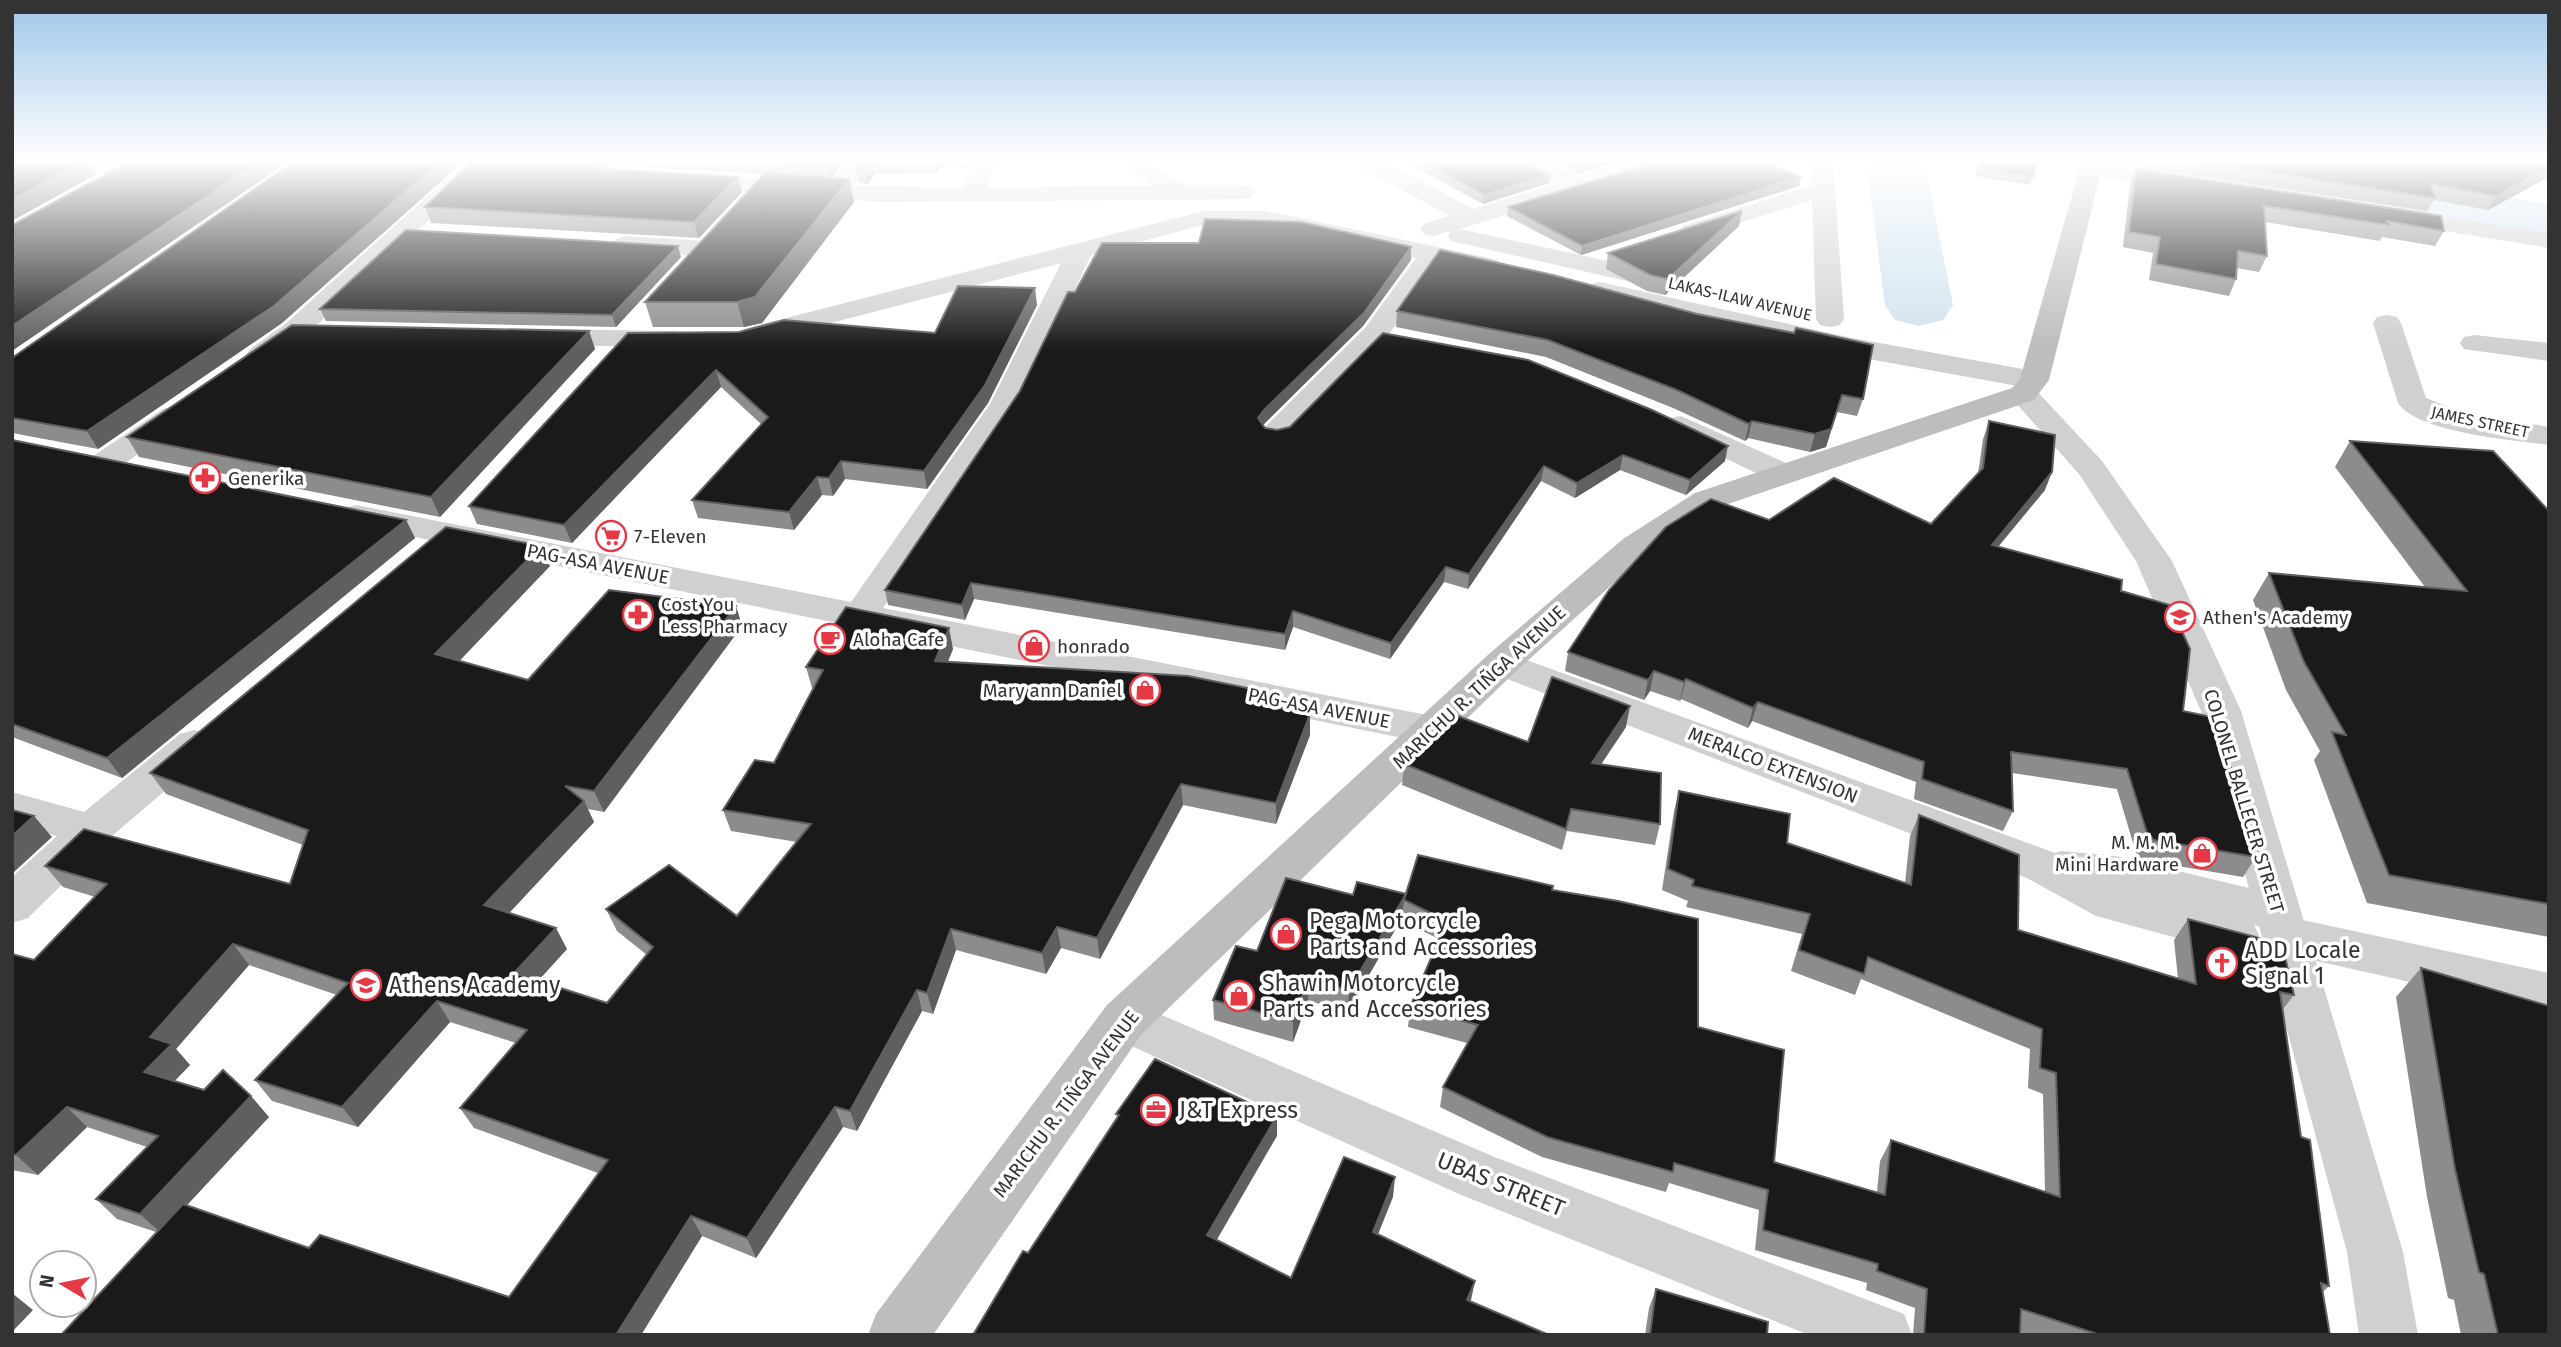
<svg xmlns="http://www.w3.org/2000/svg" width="2561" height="1347" viewBox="0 0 2561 1347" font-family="'Fira Sans',sans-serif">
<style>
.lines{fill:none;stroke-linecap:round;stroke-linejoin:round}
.river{fill:#cfe2ee;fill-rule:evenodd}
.minor{fill:#d0d0d0;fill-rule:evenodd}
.tertiary{fill:#d0d0d0;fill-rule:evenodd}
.secondary{fill:#bdbdbd;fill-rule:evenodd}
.wall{fill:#8c8c8c;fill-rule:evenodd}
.shaded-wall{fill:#5f5f5f}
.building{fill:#1a1a1a;stroke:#5f5f5f;stroke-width:2}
.labels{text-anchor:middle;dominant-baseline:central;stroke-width:7;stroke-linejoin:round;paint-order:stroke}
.far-street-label{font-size:16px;fill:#333;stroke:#fff}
.poi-label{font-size:19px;fill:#333;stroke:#fff;text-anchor:start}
.street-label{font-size:19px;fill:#333;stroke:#fff}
.near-poi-label{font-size:23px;fill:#333;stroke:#fff;text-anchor:start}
.near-street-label{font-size:23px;fill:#333;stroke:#fff}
</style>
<rect width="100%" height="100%" fill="#fff"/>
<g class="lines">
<!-- river -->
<g class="river">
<path d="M1866,160H1924L1953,305L1943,320L1919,326L1895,320L1885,305Z"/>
<path d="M2113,160H2258L2549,204V242L2142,177L2122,172Z"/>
</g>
<!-- minor -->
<g class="minor">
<path d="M12,160H134L141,162L144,167L141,172L133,174L12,168Z"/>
<path d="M468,160H493L304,337C287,349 271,366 250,361L246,355L250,349L284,325Z"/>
<path d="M847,160H869L854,186L964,187L975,160H997L987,187L1154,186L1118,160H1145L1186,185H1243L1251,187L1255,192L1251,197L1243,199L880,202L688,187L680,185L676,180L680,175L688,173L832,184Z"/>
<path d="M1353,160H1382L1473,209L1555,184L1516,165L1513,160H1543L1578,177L1633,160H1669L1666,165L1460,229L1640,268L1649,270L1653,276L1649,282L1640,284L1451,241L1448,236L1451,231L1433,236L1424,234L1421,229L1424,224L1450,216L1356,165Z"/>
<path d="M1811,160H1833L1844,319L1840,325L1830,327L1820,325L1816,319L1812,200L1692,238L1683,236L1680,231L1683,226L1812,185Z"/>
<path d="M2091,162L2184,176L2192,178L2196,183L2192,188L2184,190L2083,174L2080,169L2083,164Z"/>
<path d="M2392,209L2549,233V248L2383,221L2380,216L2383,211Z"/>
<path d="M1203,211H1266L1490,258L1499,261L1503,266L1499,271L1490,274L1438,263L1385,340L1288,440L1277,442L1266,440L1261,433L1266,426L1365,328L1416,258L1266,225H1203L1091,255L1020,404L883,608L1432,716L1446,720L1452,730L1446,740L1432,744L356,525L344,522L339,515L344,508L356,505L851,602L990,404L1061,263L754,343L744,341L740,335L744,329Z"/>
<path d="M625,236L707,241L716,244L720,249L716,254L707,257L616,249L612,244L616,239Z"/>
<path d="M1600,282L1852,338L2034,371L2044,374L2049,380L2044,386L2034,389L1852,356L1591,296L1587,290L1591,284Z"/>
<path d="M2387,315L2397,317L2401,323L2426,398L2464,413L2549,427V445C2513,440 2418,433 2398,403L2373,323L2377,317Z"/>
<path d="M538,329L674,331L684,333L688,339L684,345L674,347L538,345L528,343L524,337L528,331Z"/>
<path d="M2474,335L2549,343V361L2464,349L2460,343L2464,337Z"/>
<path d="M174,406L185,409L189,415L185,421L114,471L103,474L92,471L87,464L92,457L163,409Z"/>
<path d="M1681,416L1795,467L1800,474L1795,481L1784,484L1773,481L1670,432L1666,425L1670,418Z"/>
<path d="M1502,651L2055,853L2061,851L2116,856L2278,895L2294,900L2301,913L2298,919L2549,973V1013L2285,954L2269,948L2262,935L2265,928L2254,925L2259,935L2252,948L2236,954L2096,916L2029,879L1489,672L1483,663L1489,654Z"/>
<path d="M194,730L208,734L214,744L208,754L106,841L28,918L12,923V877L57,836L12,823V792L84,812L180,734Z"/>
<path d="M1124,999L1497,1158L1904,1314L1912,1335H1809L1459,1194L1107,1035L1099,1020L1107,1005Z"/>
</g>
<!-- tertiary -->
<path class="tertiary" d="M2023,385L2034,388L2102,461L2172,561L2241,711L2403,1252L2418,1335H2359L2347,1252L2201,711L2136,561L2079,474L2008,394L2012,388Z"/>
<!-- secondary -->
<path class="secondary" d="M2082,160H2104L2049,380L2034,400L1719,507L1647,553L1515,672L1141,1035L933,1335H868L876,1314L1107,1005L1489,654L1623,539L1695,493L2012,388L2020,379Z"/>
</g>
<!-- wall -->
<g class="wall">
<path d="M296,160H465L282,323L98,449L12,433V358Z"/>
<path d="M474,160H845L833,177L849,179L854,202L762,323L744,327H653L645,302L763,175L738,172L609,166L600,169L738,177L742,192L699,238L431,223L425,207Z"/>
<path d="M860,160H972L969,168L940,167L937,173L875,174L868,184L859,183L856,168Z"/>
<path d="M1402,160H1519L1550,175L1549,183L1483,204Z"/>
<path d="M1550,160H1623L1578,174Z"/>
<path d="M1977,160H2038L2030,185L1976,176Z"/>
<path d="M2131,160H2549L2488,210L2434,200L2427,211L2131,166Z"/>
<path d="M2136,169L2444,231L2435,246L2382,237L2380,241L2265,222L2267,256L2259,272L2237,268L2236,279L2229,296L2149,280L2153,253L2123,247L2130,184Z"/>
<path d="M1799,186L1581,255L1507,216L1508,207Z"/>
<path d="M1739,226L1665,295L1647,291L1606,269L1608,253Z"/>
<path d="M681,257L616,327L326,321L320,309Z"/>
<path d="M1411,260L1363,326L1264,424L1265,428L1277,430L1725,461L1686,495L1620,470L1575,498L1541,481L1468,589L1444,582L1390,659L1293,627L1285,650L974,599L965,620L888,605L885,590L1020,391L1075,292Z"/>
<path d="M1037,305L988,403L927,489L845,479L833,496L822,495L794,530L698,518L692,500L761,424L721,387L572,543L477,524L469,506L628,333H935Z"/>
<path d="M1397,311L1863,399L1857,416L1837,412L1826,447L1810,452L1748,438L1745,441L1673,408L1546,357L1396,327Z"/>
<path d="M589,331L595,349L440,517L139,457L127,437Z"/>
<path d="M1989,421L2045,490L1998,546L2121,591L2183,711L2256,857L2243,877L2142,860L2136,853L2117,789L2012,773L2013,811L2003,831L1914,799L1916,782L1752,721L1748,728L1681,699L1680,701L1650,691L1644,700L1565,671L1568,652L1769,520L1931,524L1978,474L1983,439Z"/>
<path d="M12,440L406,520L415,538L122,778L12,737Z"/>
<path d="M2350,441L2549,511V937L2367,903L2314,760L2320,751L2286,690L2253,600L2269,573L2425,587L2335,467Z"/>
<path d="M550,566L459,661L528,680L736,606L742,626L604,812L588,809L594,822L509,913L567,949L538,981L607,1003L647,955L617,931L606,909L737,916L797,842L731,831L723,810L774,763L813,688H812L806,667L953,649L948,662L1262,691V705L1310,735L1276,824L1183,805L1100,959L1061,948L1046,974L956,950L933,1014L922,1011L857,1131L843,1127L756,1258L702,1236L641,1335H61L156,1232L117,1219L96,1199L147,1147L87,1127L38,1175L12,1170V954L34,960L95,897L63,887L45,866L290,884L303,845L166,794L150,773ZM249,965L337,995L255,1080L272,1101L358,1127L450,1022L516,1043L460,1108L474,1128L598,1173L509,1297L309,1248L187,1205L269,1117L175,1081L190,1065L176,1049Z"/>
<path d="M1626,727L1601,764L1660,824L1655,845L1567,831L1562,850L1402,785L1404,764L1528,742Z"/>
<path d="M1679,791L1787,843L1905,883L1910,836L1919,815L2018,930L2178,979L2174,940L2188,919L2294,995L2283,1009L2301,1137L2329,1286L2322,1293L2330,1335H2028L2020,1332V1335H1913L1915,1308L1866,1290L1867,1283L1755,1250L1759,1210L1669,1183L1666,1192L1542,1157L1440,1107L1443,1087L1467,1043L1408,1027L1410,1007L1439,939L1402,921V918L1348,1011L1308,1001L1293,1042L1214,1020L1213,1000L1257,951L1353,895L1552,890L1698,1027L1774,1162L1877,1192L1880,1161L1891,1140L2045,1192L2043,1094L2028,1088L2030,1049L1861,979L1855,995L1791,971L1802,934L1686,907L1688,901L1662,890L1674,811Z"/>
<path d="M2421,968L2549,1335H2461L2454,1300L2448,1298L2427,1197L2396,997Z"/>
<path d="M1656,1289L1767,1335H1645L1649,1308Z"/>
</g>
<!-- shaded-wall -->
<g class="shaded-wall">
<path d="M86,160H89L97,174L12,221V200Z"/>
<path d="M262,160H291L12,351V326Z"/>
<path d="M442,160H465L282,323L98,449L87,431Z"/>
<path d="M590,160H607L609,166L600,168L595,174Z"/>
<path d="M832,160H845L831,181L827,166Z"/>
<path d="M872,160H873L875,174L868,184L865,168Z"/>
<path d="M935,160H939L940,167L937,173Z"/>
<path d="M968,160H972L969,168Z"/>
<path d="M1596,160H1623L1578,174L1579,165Z"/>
<path d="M2549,168V177L2488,210L2496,196Z"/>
<path d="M1550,175L1549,183L1483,204L1484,195Z"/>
<path d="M738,177L742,192L699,238L694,222Z"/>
<path d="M1801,177L1799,186L1581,255L1582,246Z"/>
<path d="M849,179L854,202L762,323L744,327L737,302Z"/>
<path d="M1742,211L1739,226L1665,295L1668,279Z"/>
<path d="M678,246L681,257L616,327L612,315Z"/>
<path d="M1411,247V260L1363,326L1264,424L1258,433V418L1264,410Z"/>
<path d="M1035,288L1037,305L988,403L927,489L924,471Z"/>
<path d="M589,331L595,349L440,517L431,497Z"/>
<path d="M716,370L721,387L572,543L564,525Z"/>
<path d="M1837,412L1826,447L1810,452L1815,434Z"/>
<path d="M1752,421L1748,438L1745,441L1749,424Z"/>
<path d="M1728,446L1725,461L1686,495L1690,480Z"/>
<path d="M1623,455L1620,470L1575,498L1577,483Z"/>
<path d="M841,461L845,479L833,496L829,478Z"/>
<path d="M1544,466L1541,481L1468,589L1469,574Z"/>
<path d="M2052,472L2045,490L1984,564L1992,545Z"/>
<path d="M817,477L822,495L794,530L789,512Z"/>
<path d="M406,520L415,538L122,778L107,758Z"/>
<path d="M541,546L550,566L446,675L435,654Z"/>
<path d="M1446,567L1444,582L1390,659L1391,643Z"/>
<path d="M971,583L974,599L965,620L962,605Z"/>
<path d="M736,606L742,626L604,812L594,791Z"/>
<path d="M1293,611V627L1285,650V634Z"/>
<path d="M949,628L953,649L939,682L935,661Z"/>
<path d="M1654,671L1650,691L1644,700L1648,680Z"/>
<path d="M1686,679L1681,699L1680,701L1684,682Z"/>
<path d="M1262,691L1263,712L1258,704Z"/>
<path d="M1758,702L1752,721L1748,728L1753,708Z"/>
<path d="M1630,706L1626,727L1588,784L1592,763Z"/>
<path d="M1310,714V735L1276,824V803Z"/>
<path d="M1181,784L1183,805L1100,959L1097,938Z"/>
<path d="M584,801L594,822L496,927L484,905Z"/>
<path d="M34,816L52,837L13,873L12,836Z"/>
<path d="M1406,894L1404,900L1402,918L1348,1011L1349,990Z"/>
<path d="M1057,927L1061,948L1046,974L1042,953Z"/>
<path d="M556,928L567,949L526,994L514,973Z"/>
<path d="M951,929L956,950L933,1014L927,993Z"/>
<path d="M233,944L249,965L176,1049L190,1065L163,1092L144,1072L150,1037Z"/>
<path d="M1308,980V1001L1293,1042V1021Z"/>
<path d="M917,990L922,1011L857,1131L850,1111Z"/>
<path d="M437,1001L450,1022L358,1127L342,1107Z"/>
<path d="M251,1096L269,1117L161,1233L140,1214Z"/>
<path d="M67,1107L87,1127L38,1175L16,1155Z"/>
<path d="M835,1107L843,1127L756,1258L747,1238Z"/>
<path d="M1277,1116V1136L1208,1255L1207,1235Z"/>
<path d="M1395,1177L1393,1197L1371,1252L1373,1232Z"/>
<path d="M691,1216L702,1236L641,1335H616Z"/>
<path d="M1475,1281L1471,1300L1463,1319L1467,1300Z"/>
<path d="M12,1293L33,1310L12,1332Z"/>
</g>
<!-- building -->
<g class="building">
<path d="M12,160H86L12,200Z"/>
<path d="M132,160H262L12,326V225Z"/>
<path d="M296,160H442L274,306L87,431L12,418V358Z"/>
<path d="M474,160H591L596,168L738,177L694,222L425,207Z"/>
<path d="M766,160H832L827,166Z"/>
<path d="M860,160H872L865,168H856Z"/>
<path d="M1419,160H1519L1550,175L1484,195Z"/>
<path d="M1569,160H1596L1579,165Z"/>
<path d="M1663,160H1762L1801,177L1582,246L1508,207Z"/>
<path d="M1979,160H2038L2033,177L1979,168Z"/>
<path d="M2187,160H2549V168L2496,196L2431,184L2435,198Z"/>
<path d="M2136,169L2441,216L2444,231L2387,221L2389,225L2264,206L2267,256L2238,251L2236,279L2156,264L2160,237L2129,232Z"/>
<path d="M766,172L849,179L755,297L737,302H645Z"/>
<path d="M1742,211L1668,279L1650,275L1608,253Z"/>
<path d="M1205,219L1301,222L1411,247L1364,313L1264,410L1258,418L1265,428L1277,430L1290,427L1383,333L1528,360L1652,410L1728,446L1690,480L1623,455L1577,483L1544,466L1469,574L1446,567L1391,643L1293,611L1285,634L971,583L962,605L885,590L1020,391L1068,292H1075L1102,243H1199Z"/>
<path d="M406,230L678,246L612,315L320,309Z"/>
<path d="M1440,250L1553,275L1697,314L1794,333L1796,328L1873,345L1863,399L1842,395L1831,429L1815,434L1752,421L1749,424L1677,390L1548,340L1397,311Z"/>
<path d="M958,286L1035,288L985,385L924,471L841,461L829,478L817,477L789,512L692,500L768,417L716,370L564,525L469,506L628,333L739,332L784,320L935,333Z"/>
<path d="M292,325L589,331L431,497L127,437Z"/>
<path d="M1989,421L2055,435L2052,472L1992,545L2122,580L2121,591L2170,605L2190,649L2183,711L2217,718L2256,857L2154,840L2147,833L2127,769L2011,752L2013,811L1922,779L1924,762L1758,702L1753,708L1686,679L1684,682L1654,671L1648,680L1568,652L1609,590L1666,527L1711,499L1769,520L1834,478L1931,524L1983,468Z"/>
<path d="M12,440L406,520L107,758L12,724Z"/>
<path d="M2350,441L2493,451L2549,511V904L2389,875L2332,732L2346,735L2304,662L2269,573L2467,591Z"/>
<path d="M446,527L541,546L435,654L528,680L609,590L736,606L594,791L565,786L584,801L484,905L556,928L514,973L607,1003L653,947L606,909L669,865L737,916L811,824L723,810L755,760L774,763L823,670L806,667L846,607L949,628L935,661L1188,676L1262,691L1258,704L1310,714L1276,803L1181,784L1097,938L1057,927L1042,953L951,929L927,993L917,990L850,1111L835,1107L747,1238L691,1216L616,1335H61L183,1204L309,1248L320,1235L509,1297L608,1160L460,1108L527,1030L437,1001L342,1107L255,1080L348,983L233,944L150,1037L172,1044L144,1072L204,1090L223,1070L251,1096L140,1214L96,1199L158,1136L67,1107L16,1155L12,1154V954L34,960L107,884L45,866L84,829L290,884L308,830L150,773Z"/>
<path d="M1552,677L1630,706L1592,763L1661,773L1660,824L1571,809L1566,829L1404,764L1455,715L1528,742Z"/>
<path d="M1679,791L1790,814L1787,843L1911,885L1919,815L2019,855L2018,930L2196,984L2188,919L2282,944L2294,995L2280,992L2301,1137L2310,1140L2329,1286L2321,1283L2330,1335H2100L2021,1309L2020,1335H1924L1927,1289L1877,1271L1878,1264L1763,1230L1768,1190L1674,1163L1673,1172L1547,1137L1443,1087L1478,1025L1410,1007L1447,921L1404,900L1418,855L1553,886L1552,890L1618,901L1698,919V1027L1784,1050L1774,1162L1885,1195L1891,1140L2060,1197L2056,1073L2040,1068L2042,1029L1868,957L1864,974L1799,950L1810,914L1692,886L1694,880L1668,869Z"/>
<path d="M12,810L34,816L12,836Z"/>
<path d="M1286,878L1353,895L1357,882L1406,894L1349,990L1308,980L1293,1021L1213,1000L1236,946L1257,951Z"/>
<path d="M2421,968L2549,1006V1335H2498L2484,1274L2479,1272L2455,1169Z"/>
<path d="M1155,1059L1277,1116L1207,1235L1291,1278L1344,1157L1395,1177L1373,1232L1475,1281L1467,1300L1549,1335H973L1023,1251L1028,1253L1119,1115L1116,1114Z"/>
<path d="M1656,1289L1768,1322L1767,1335H1650Z"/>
</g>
<!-- sky -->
<linearGradient id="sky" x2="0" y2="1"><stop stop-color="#9ec6ea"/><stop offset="0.46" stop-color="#fff"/><stop offset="1" stop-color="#fff" stop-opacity="0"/></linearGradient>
<rect width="2561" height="349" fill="url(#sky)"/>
<!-- icons -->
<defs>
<g id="pharmacy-ring" transform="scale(1.575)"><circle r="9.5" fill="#fff" stroke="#e63946" stroke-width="1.5"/><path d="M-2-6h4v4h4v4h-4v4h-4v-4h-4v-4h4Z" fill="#e63946"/></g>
<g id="supermarket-ring" transform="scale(1.575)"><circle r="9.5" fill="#fff" stroke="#e63946" stroke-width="1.5"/><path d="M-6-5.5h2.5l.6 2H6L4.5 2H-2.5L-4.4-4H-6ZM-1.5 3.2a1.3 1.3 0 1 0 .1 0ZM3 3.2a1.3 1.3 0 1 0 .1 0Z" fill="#e63946"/></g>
<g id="school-ring" transform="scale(1.575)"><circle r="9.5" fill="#fff" stroke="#e63946" stroke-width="1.5"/><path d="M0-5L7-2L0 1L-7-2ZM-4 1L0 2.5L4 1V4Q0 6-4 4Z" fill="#e63946"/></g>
<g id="cafe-ring" transform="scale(1.575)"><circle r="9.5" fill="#fff" stroke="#e63946" stroke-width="1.5"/><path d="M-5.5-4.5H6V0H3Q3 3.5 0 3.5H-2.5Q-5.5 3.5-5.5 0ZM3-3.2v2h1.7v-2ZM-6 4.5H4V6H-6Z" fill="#e63946"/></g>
<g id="shop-ring" transform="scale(1.575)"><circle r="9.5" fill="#fff" stroke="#e63946" stroke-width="1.5"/><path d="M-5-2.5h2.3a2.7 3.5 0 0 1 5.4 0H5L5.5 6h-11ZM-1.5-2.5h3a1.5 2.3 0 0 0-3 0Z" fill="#e63946"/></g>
<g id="church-ring" transform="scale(1.575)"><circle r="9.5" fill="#fff" stroke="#e63946" stroke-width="1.5"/><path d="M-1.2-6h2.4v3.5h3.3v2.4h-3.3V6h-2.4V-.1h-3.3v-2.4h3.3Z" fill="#e63946"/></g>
<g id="office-ring" transform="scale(1.575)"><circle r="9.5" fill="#fff" stroke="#e63946" stroke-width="1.5"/><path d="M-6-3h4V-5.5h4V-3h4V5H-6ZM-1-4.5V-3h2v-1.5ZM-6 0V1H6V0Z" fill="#e63946"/></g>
</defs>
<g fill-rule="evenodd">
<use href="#pharmacy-ring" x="205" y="478"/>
<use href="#supermarket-ring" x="611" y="536"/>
<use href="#pharmacy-ring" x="638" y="615"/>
<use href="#school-ring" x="2180" y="617"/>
<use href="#cafe-ring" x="830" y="639"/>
<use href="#shop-ring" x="1034" y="646"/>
<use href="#shop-ring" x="1145" y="690"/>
<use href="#shop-ring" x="2202" y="853"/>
<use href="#shop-ring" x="1286" y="934"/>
<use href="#church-ring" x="2222" y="963"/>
<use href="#school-ring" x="366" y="985"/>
<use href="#shop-ring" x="1239" y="996"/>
<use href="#office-ring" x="1156" y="1110"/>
</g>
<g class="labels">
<!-- far-street labels -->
<g class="far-street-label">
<text transform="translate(1740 299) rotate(13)">LAKAS-ILAW AVENUE</text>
<text transform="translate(2480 422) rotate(12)">JAMES STREET</text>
</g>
<!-- poi labels -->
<g class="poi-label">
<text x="228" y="478">Generika</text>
<text x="634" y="536">7-Eleven</text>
<text x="661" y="604">Cost You<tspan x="661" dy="22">Less Pharmacy</tspan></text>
<text x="2203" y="617">Athen's Academy</text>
<text x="853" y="639">Aloha Cafe</text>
<text x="1057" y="646">honrado</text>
<text x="1122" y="690" text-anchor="end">Mary ann Daniel</text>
<text x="2179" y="842" text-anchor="end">M. M. M.<tspan x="2179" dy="22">Mini Hardware</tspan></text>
</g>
<!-- street labels -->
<g class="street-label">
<text transform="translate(598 564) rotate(11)">PAG-ASA AVENUE</text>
<text transform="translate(1479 687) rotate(-43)">MARICHU R. TIÑGA AVENUE</text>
<text transform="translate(1319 708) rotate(11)">PAG-ASA AVENUE</text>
<text transform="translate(1773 765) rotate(21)">MERALCO EXTENSION</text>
<text transform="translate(2244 801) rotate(73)">COLONEL BALLECER STREET</text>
<text transform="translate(1066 1104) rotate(-53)">MARICHU R. TIÑGA AVENUE</text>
</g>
<!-- near-poi labels -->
<g class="near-poi-label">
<text x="1309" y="921">Pega Motorcycle<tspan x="1309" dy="26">Parts and Accessories</tspan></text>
<text x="2245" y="950">ADD Locale<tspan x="2245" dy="26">Signal 1</tspan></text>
<text x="1262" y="983">Shawin Motorcycle<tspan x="1262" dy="26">Parts and Accessories</tspan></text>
<text x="389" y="985">Athens Academy</text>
<text x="1179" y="1110">J&amp;T Express</text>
</g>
<!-- near-street labels -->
<g class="near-street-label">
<text transform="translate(1501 1184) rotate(22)">UBAS STREET</text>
</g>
</g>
<!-- border -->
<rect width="2561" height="1347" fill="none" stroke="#333333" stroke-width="28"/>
<!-- north arrow -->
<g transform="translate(63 1284) rotate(280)"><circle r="33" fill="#ffffff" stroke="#adadad" stroke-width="2"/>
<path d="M0-5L12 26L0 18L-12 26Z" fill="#e63946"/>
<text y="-10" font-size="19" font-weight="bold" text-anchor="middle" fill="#333333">N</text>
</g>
</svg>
